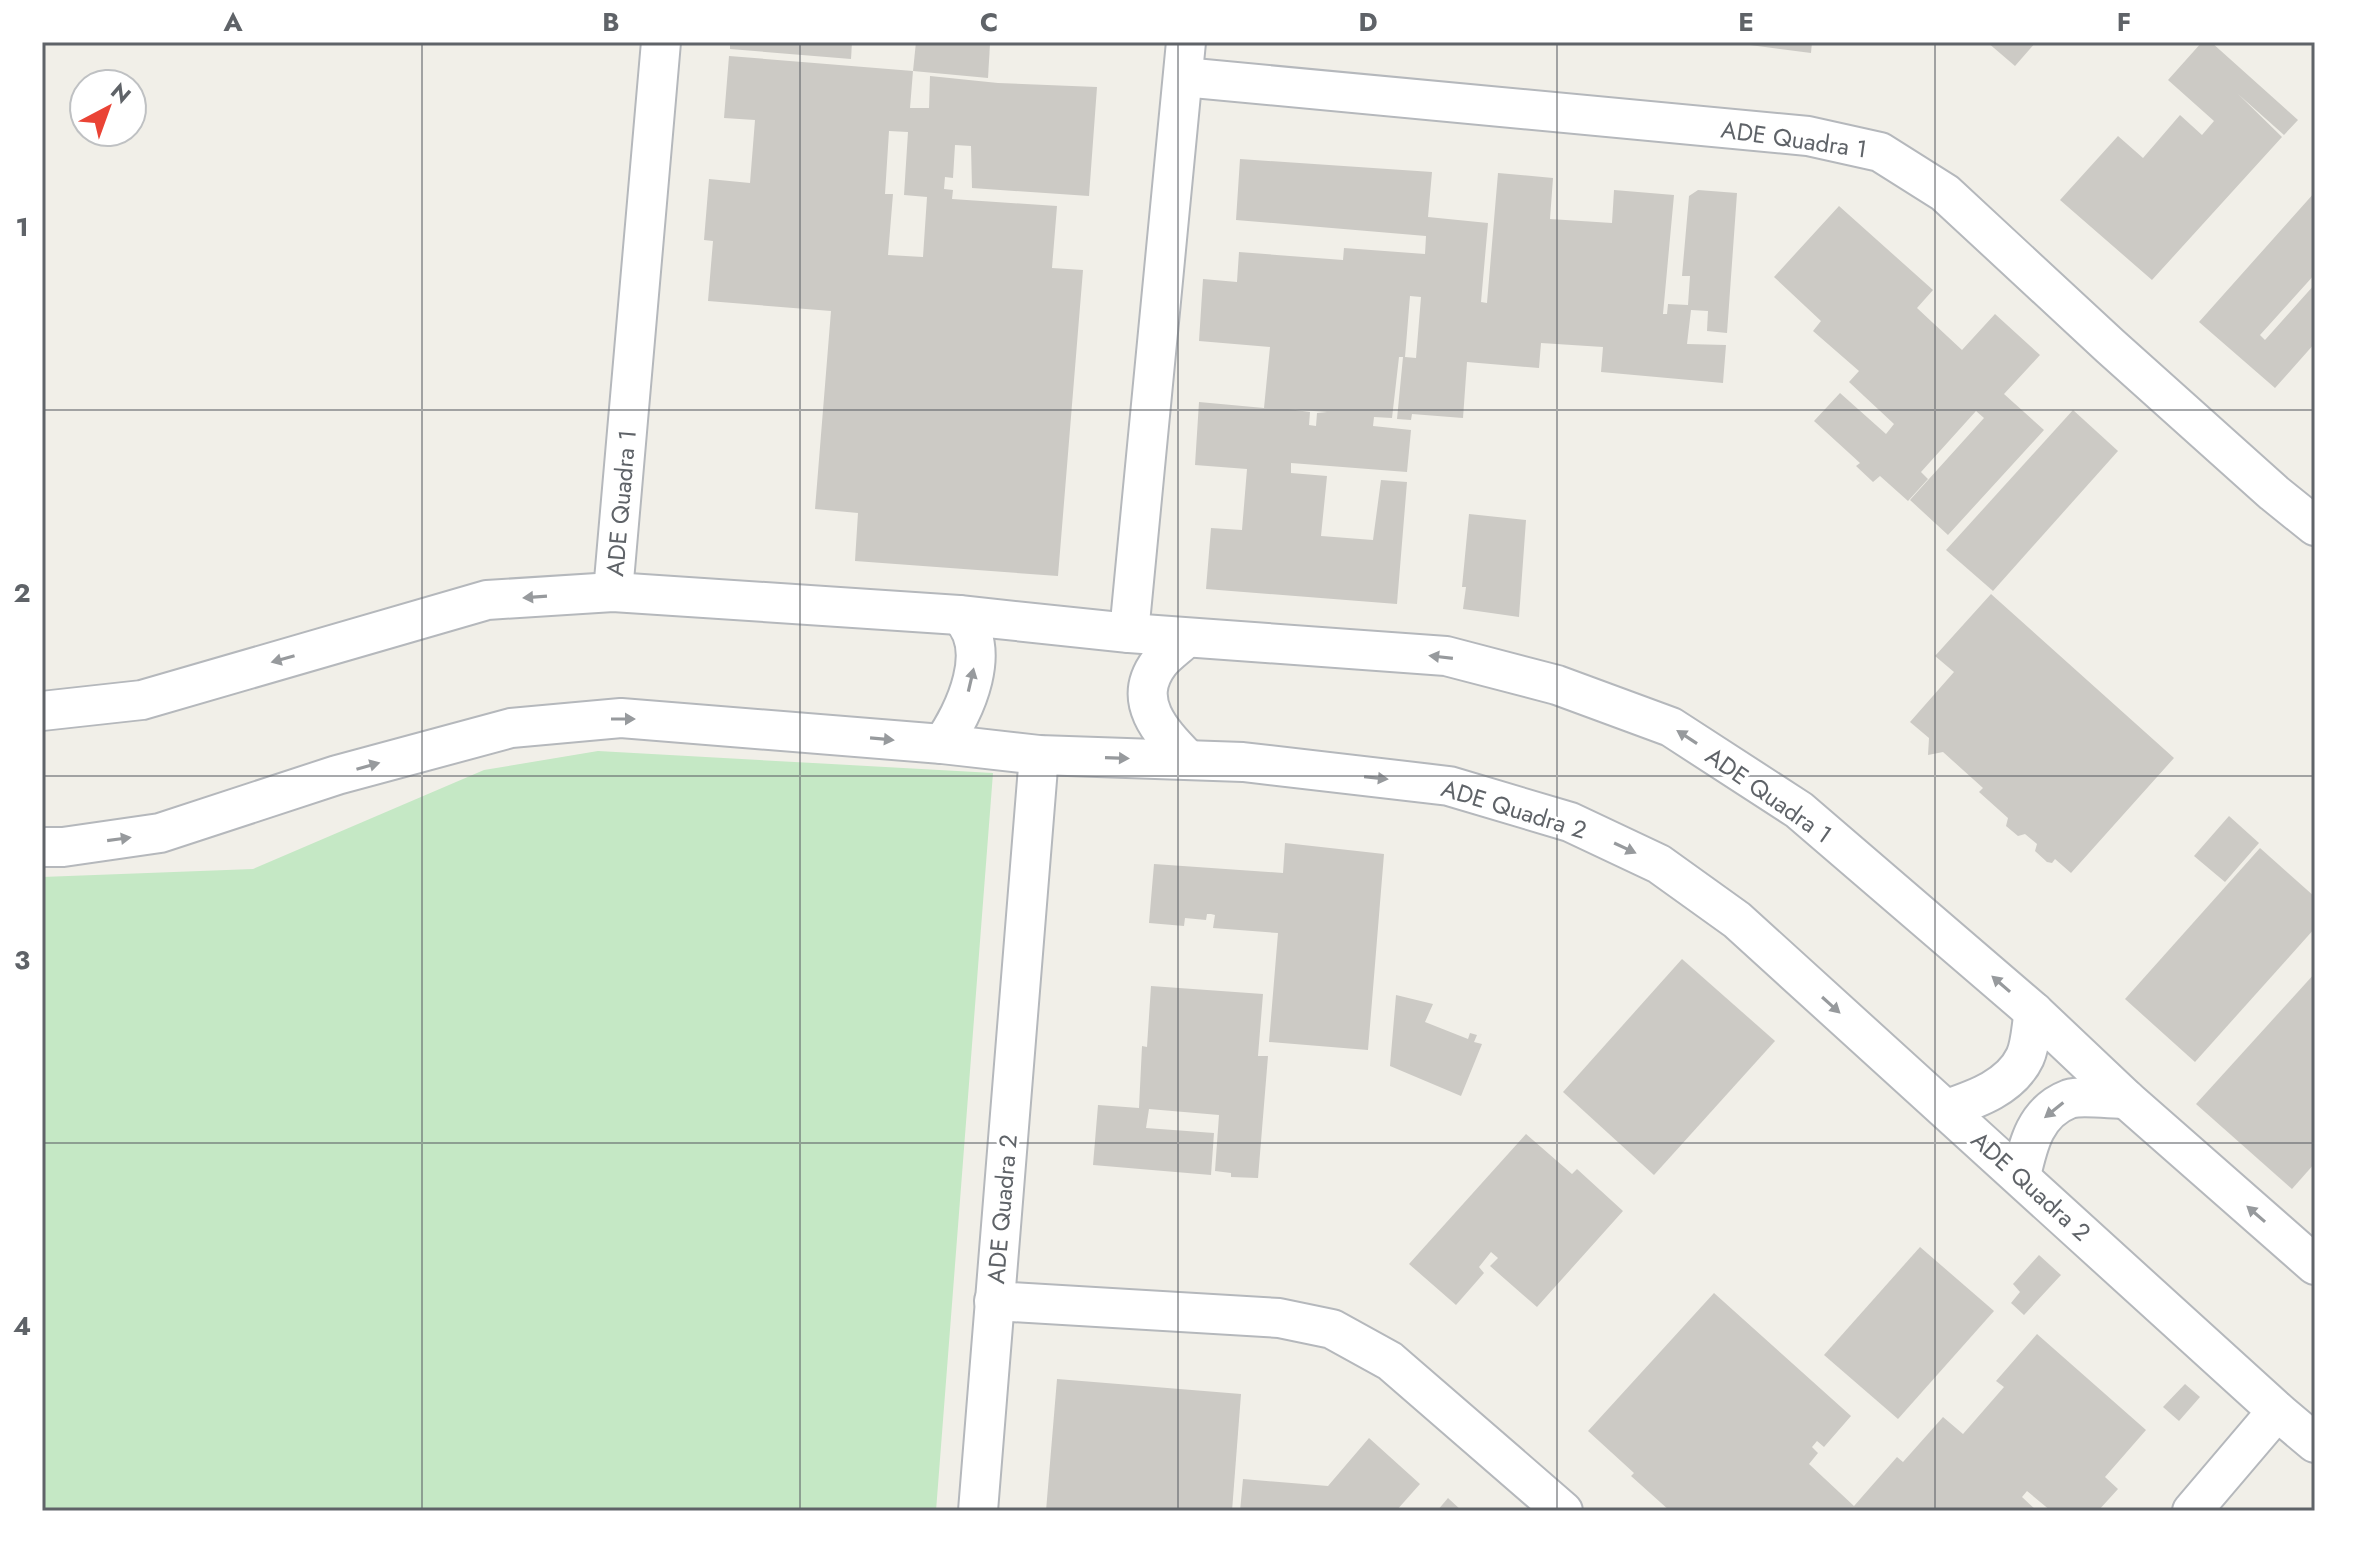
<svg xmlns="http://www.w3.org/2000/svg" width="2357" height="1553" viewBox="0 0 2357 1553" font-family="Jost,sans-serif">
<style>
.green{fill:#c5e8c5}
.building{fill:#cccac5;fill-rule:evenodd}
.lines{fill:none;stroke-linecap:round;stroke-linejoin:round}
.minor-casing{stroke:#b5b8bc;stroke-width:42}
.minor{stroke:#fff;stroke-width:38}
.oneway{fill:#979a9d}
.grid{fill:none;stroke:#5f6368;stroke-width:2;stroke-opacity:0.55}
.labels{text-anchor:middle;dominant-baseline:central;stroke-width:6;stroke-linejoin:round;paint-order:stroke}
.street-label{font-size:24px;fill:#5f6368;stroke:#fff}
.neatline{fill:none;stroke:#5f6368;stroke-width:3}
.grid-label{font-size:26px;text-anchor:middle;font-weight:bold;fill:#5f6368}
</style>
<rect width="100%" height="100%" fill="#f1efe8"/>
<!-- green -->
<path class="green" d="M598,751L993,773L936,1511H42V877L253,869L484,770Z"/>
<!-- building -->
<g class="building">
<path d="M730,42H852L851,59L730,49Z"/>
<path d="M916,42L990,44L988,78L913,71Z"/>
<path d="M1750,42H1812L1811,53L1750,45Z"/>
<path d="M1987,42H2036L2015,66Z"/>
<path d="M2202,42H2211L2298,120L2284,135L2238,94L2282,137L2152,280L2060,200L2118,136L2143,158L2180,115L2202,135L2214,121L2168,80Z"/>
<path d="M729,56L913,71L910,108H929L930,76L998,83L1097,87L1089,196L972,188L971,146L955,145L953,178L945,177L944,189L953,190L952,199L1057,206L1052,268L1083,270L1058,576L855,561L858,513L815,509L831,311L708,301L713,241L704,240L709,179L750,183L755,120L724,118ZM889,131L908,132L904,195L927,197L923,257L888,255L893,194H885Z"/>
<path d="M1240,159L1432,172L1428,217L1488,223L1481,302L1487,303L1498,173L1553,178L1550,219L1612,223L1614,190L1674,195L1663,314H1667L1668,304L1688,305L1690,276H1682L1689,196L1698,190L1737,193L1727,333L1707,331L1708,311L1691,310L1687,344L1726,345L1723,383L1601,372L1603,347L1541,343L1539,368L1467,362L1463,418L1412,414L1411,420L1397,419L1403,357H1399L1392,418L1374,417L1373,426L1411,430L1407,472L1291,463V473L1327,476L1321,536L1373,540L1381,480L1407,482L1397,604L1206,589L1211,528L1242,530L1247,469L1195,465L1199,402L1264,408L1270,347L1199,341L1203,279L1237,282L1239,252L1343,260L1344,248L1425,254L1426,236L1236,220ZM1410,296L1421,297L1416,358L1405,357ZM1288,409L1327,412L1317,413L1316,426L1309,425L1310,412Z"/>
<path d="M2315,192V274L2260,335L2265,340L2315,284V343L2275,388L2199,322Z"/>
<path d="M1839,206L1933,290L1917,308L1962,350L1995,314L2040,355L2004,394L2044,430L1948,535L1910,500L1984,418L1976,411L1921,472L1928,479L1908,501L1880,476L1873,482L1856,466L1860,463L1814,421L1840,393L1886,434L1894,424L1849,382L1859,371L1813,331L1821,321L1774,277Z"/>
<path d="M2073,410L2118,451L1993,591L1946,550Z"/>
<path d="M1469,514L1526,520L1519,617L1463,609L1466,587H1462Z"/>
<path d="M1991,594L2174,758L2071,873L2055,859L2052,863L2047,862L2035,851L2037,844L2025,834L2018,836L2006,826L2008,818L1979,792L1983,788L1943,752L1928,755L1929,738L1910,722L1954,672L1935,656Z"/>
<path d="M2229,816L2259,843L2225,882L2194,856Z"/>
<path d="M1285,843L1384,854L1368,1050L1269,1042L1278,933L1213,928L1215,915L1211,914H1207L1206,920L1185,918L1184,926L1149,923L1154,864L1283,873Z"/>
<path d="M2260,848L2315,897V928L2195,1062L2125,999Z"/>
<path d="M1682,959L1775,1041L1654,1175L1563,1092Z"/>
<path d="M2315,973V1163L2292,1189L2196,1104Z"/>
<path d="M1151,986L1263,994L1258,1056H1268L1258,1178L1231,1177V1173L1215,1171L1219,1115L1149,1109L1146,1128L1214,1133L1211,1175L1093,1165L1098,1105L1139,1108L1142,1046L1147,1047Z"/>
<path d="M1396,995L1433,1004L1425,1022L1468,1039L1470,1033L1477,1035L1474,1042L1482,1044L1461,1096L1390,1066Z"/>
<path d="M1526,1134L1572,1174L1577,1169L1623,1211L1537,1307L1490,1266L1498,1258L1491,1252L1479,1267L1484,1273L1456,1305L1409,1264Z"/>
<path d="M1920,1247L1994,1311L1898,1419L1824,1355Z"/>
<path d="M2039,1255L2061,1275L2024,1315L2011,1303L2020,1292L2013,1284Z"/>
<path d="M1714,1293L1851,1416L1824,1447L1817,1441L1812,1447L1818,1453L1809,1464L1854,1506L1897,1457L1903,1462L1943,1417L1963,1434L2004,1387L1996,1381L2037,1334L2146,1430L2105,1477L2118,1489L2098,1511H2051L2027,1491L2022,1497L2037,1511H1973L1970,1509L1968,1511H1670L1631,1476L1634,1473L1588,1431Z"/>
<path d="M1057,1379L1241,1394L1232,1511H1046Z"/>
<path d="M2185,1384L2200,1397L2179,1421L2163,1407Z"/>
<path d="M1369,1438L1420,1484L1396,1511H1351L1348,1509L1346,1511H1240L1243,1479L1328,1486Z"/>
<path d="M1448,1498L1462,1511H1437Z"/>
</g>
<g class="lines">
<!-- minor casing -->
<g class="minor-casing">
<g id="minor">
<path d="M1183,77L1808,136L1880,152L1945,193L2110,346L2274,493L2315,526"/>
<path d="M613,592L661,42"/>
<path d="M1129,633L1186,42"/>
<path d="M1186,638C1178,646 1166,654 1159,663C1130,702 1163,734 1188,760"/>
<path d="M42,711L142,700L487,600L613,592L959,615L1129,633L1446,656L1557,685L1671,727L1799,810L2034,1012L2126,1099L2315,1265"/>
<path d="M942,744C965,713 995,646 959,615"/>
<path d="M42,847H63L160,833L337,775L511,728L621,718L942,744L1039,755L1243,762L1449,786L1570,822L1659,864L1737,920L2277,1411L2315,1443"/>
<path d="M1947,1109C1976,1099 2011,1087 2025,1057C2031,1044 2031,1026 2034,1012"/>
<path d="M2021,1176C2028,1145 2035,1112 2069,1099C2081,1095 2111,1099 2126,1099"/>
<path d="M994,1301L1279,1318L1332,1329L1390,1361L1563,1511"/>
<path d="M978,1511L1039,755"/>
<path d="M2192,1511L2277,1411"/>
</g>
</g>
<!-- minor -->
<use href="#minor" class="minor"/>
</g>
<!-- one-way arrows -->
<defs><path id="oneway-solid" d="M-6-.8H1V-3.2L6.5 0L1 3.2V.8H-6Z" transform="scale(2)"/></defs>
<g class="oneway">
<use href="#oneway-solid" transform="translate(535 597) rotate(176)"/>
<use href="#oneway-solid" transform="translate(1441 657) rotate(-173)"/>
<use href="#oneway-solid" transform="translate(283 659) rotate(164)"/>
<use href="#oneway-solid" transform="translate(971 680) rotate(-77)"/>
<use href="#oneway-solid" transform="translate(623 719)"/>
<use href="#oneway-solid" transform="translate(1687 737) rotate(-147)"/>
<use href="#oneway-solid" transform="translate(882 739) rotate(5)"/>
<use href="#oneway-solid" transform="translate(1117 758) rotate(2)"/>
<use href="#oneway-solid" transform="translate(368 766) rotate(-16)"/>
<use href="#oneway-solid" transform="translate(1376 778) rotate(6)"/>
<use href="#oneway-solid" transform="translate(119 839) rotate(-8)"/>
<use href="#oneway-solid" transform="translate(1625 848) rotate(25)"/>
<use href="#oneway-solid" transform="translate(2001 984) rotate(-139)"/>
<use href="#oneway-solid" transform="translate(1831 1005) rotate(42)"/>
<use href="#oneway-solid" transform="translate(2054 1110) rotate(141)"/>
<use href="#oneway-solid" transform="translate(2256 1214) rotate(-139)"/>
</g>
<!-- grid -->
<path class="grid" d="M422,42V1511M800,42V1511M1178,42V1511M1557,42V1511M1935,42V1511M42,410H2315M42,776H2315M42,1143H2315"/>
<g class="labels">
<!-- street labels -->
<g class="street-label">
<text transform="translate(1794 139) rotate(8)">ADE Quadra 1</text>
<text transform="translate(621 503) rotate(-85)">ADE Quadra 1</text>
<text transform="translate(1769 795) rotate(35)">ADE Quadra 1</text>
<text transform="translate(1514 809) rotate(17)">ADE Quadra 2</text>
<text transform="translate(2031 1186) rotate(42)">ADE Quadra 2</text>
<text transform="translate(1002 1209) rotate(-85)">ADE Quadra 2</text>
</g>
</g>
<!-- border -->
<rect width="2357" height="1553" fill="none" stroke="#ffffff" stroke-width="88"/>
<!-- north arrow -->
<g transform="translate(108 108) rotate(41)"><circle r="38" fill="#ffffff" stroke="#bfc1c3" stroke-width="2"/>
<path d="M0-6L14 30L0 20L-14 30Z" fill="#ea4335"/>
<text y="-12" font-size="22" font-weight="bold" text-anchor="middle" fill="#5f6368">N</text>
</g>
<rect x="44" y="44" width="2269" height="1465" class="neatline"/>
<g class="grid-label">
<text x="233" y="31">A</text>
<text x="611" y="31">B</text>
<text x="989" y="31">C</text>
<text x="1368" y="31">D</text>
<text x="1746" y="31">E</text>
<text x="2124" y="31">F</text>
<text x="22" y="236">1</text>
<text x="22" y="602">2</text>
<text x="22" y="969">3</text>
<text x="22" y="1335">4</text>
</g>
</svg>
